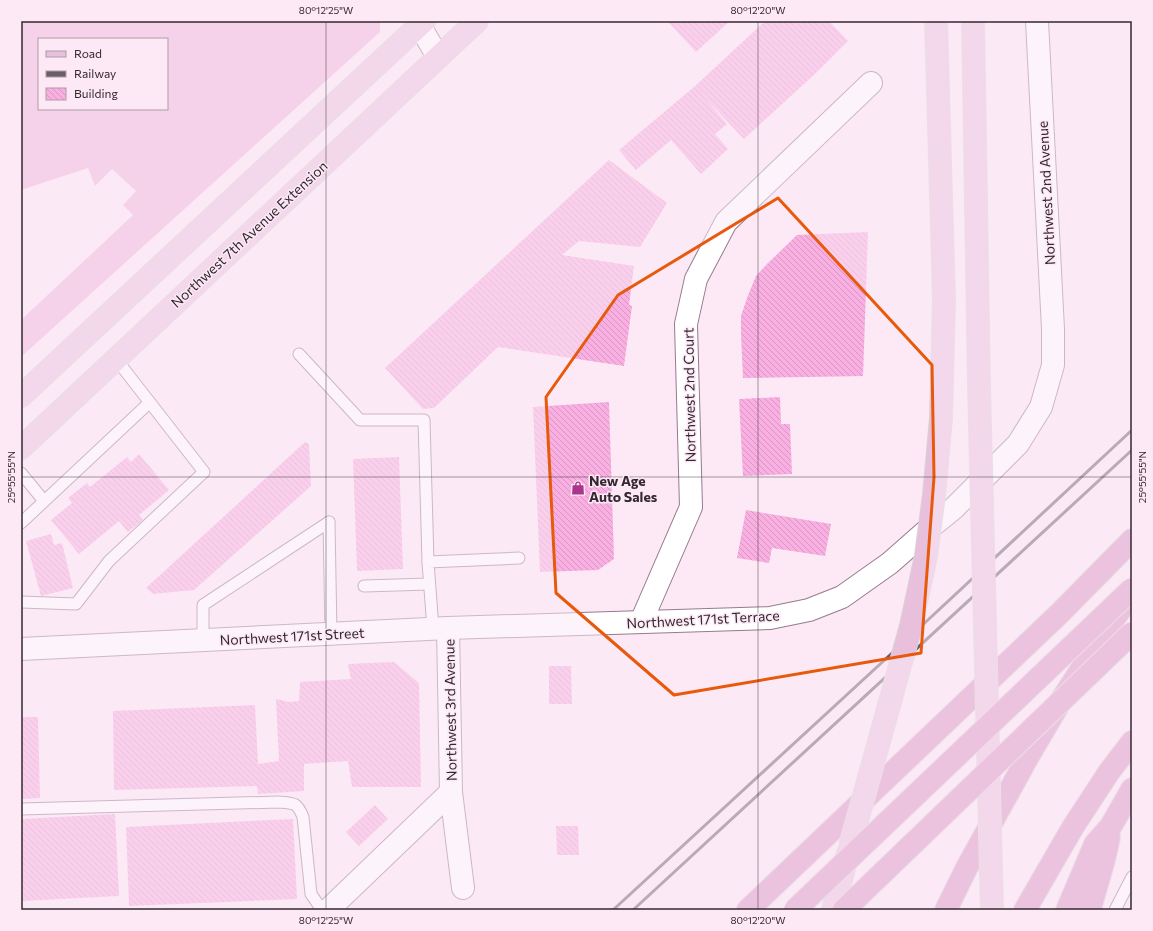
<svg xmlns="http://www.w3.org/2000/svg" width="1153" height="931" viewBox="0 0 1153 931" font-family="Commissioner,sans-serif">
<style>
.grass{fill:#efb7dc;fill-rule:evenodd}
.building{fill:url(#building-back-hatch)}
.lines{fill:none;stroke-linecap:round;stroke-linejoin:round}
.lane-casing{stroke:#967b8d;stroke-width:13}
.street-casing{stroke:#967b8d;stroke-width:24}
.primary-casing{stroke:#d6d4d5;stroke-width:24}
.highway-casing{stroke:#d6d4d5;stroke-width:24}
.lane{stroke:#fff;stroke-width:11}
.street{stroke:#fff;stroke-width:22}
.primary{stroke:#e8c0db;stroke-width:22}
.highway{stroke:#d996c3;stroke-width:22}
.rail{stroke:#6b5e66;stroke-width:3}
.primary-bridge-casing{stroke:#d6d4d5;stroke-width:24;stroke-linecap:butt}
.highway-bridge-casing{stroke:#d6d4d5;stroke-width:24;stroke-linecap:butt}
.primary-bridge{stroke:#e8c0db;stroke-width:22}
.highway-bridge{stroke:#d996c3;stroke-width:22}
.marked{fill:none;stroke:#e8590c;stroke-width:3;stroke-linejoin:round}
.ticks{fill:none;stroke:#33282f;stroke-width:1;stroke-opacity:0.45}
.labels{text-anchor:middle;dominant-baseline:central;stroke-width:3;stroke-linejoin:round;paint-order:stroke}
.street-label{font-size:14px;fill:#33282f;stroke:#fce9f5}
.poi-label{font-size:14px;font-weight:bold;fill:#33282f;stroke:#fce9f5;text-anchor:start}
.neatline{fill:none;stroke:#33282f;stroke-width:1.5}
.ticks-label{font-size:10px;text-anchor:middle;fill:#33282f}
</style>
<defs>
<pattern id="building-back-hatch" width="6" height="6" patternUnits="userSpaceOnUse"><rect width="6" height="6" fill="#f9afe1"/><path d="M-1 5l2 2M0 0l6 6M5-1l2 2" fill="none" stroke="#d697c1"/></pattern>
</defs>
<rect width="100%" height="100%" fill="#fce9f5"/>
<!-- grass -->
<path class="grass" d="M21,21H380V32L21,357V320L133,215L123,205L136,191L112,169L95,186L88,168L21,190ZM39,39H167V109H39Z"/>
<!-- building -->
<g class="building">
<path d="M667,21H730L696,52Z"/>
<path d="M765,21H829L848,41L816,73L744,139L705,98L727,124L715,134L728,149L701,174L671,140L636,170L619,150L694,87Z"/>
<path d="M609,160L667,203L640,247L579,241L562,255L634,266L629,305L632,306L624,366L498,347L434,408L423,409L385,368Z"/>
<path d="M868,232L863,376L743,378L741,334V316L747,298L756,276L767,264L797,235Z"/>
<path d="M780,397L781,424H790L792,474L743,476L739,399Z"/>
<path d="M609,402L614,559L598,570L540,572L533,407Z"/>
<path d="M305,442L309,444L311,486L194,590L153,594L146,588Z"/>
<path d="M139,454L169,490L139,515L143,520L128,532L119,521L79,554L51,520L72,503L68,498L87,483L90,487L127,457L131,462Z"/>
<path d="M399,457L403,569L357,571L353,459Z"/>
<path d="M746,510L831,524L825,556L772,548L769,563L737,558Z"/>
<path d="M51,534L54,545L62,543L73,588L41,596L26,541Z"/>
<path d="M394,662L419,683L421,787H352L348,761L304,764V791L258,794L257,786L114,790L113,711L255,705L258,764L279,761L276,699L289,702L299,701L300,682L351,679L348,664Z"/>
<path d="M549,666H571L572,704H549Z"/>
<path d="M21,717H38L40,798L21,799Z"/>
<path d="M375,805L388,819L359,846L346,832Z"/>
<path d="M115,814L119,896L21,901V819Z"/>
<path d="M293,819L297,899L129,906L126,827Z"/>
<path d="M556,826H578L579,855H557Z"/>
</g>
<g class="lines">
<!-- lane casing -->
<g class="lane-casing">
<g id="lane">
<path d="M299,354L360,420H424L428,562"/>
<path d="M21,473L44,501"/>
<path d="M329,522L331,634"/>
<path d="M21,523L149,403"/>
<path d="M364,586L429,584"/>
<path d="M21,602L76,604L109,561L204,472L116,359"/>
<path d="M433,629L428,562L519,558"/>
<path d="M203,640V605L329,522"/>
<path d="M21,809L278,802C294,803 297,802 303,817L311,894L322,910"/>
<path d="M1115,910L1132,877"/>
</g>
</g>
<!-- street casing -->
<g class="street-casing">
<g id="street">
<path d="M417,21L438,57"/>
<path d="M641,622L691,507L686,324L696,279L726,222L871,83"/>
<path d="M448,628L451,792L463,888"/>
<path d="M21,649L448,628L770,618L809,610L842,597L890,563L932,526L953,509L1018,444L1041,407L1053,365V329L1037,21"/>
<path d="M328,910L451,792"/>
</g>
</g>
<!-- primary casing -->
<g class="primary-casing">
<g id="primary">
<path d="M936,21L944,300L941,418"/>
<path d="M973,21L979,385"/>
<path d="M21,396L424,21"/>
<path d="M21,448L477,21"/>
<path d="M833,910L848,853"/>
</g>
</g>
<!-- highway casing -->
<g class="highway-casing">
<g id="highway">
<path d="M748,910L1059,614L1132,540"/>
<path d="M946,910L966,869L1028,757L1062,699L1111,623L1126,602"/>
<path d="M1025,910L1073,827L1109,772L1132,742"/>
<path d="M1067,910L1095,844L1111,826L1132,789"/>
<path d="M1090,910C1096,885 1105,862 1109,837"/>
</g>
</g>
<!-- lane -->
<use href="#lane" class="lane"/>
<!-- street -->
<use href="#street" class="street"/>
<!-- primary -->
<use href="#primary" class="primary"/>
<!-- highway -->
<use href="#highway" class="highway"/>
<!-- rail -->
<g class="rail">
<path d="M613,910L915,632L1132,430"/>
<path d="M633,910L1132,450"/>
</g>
<!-- primary-bridge casing -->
<g class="primary-bridge-casing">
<g id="primary-bridge">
<path d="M979,385L992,910"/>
<path d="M850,846L911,626L926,556L934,495L941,418"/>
</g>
</g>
<!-- highway-bridge casing -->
<g class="highway-bridge-casing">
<g id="highway-bridge">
<path d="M795,910L1132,589"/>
<path d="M844,910L1132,633"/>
</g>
</g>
<!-- primary-bridge -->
<use href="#primary-bridge" class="primary-bridge"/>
<!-- highway-bridge -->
<use href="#highway-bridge" class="highway-bridge"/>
</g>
<!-- marked area -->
<path d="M0 0H1153V931H0ZM778,198L932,365L934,477L921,653L674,695L556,593L546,397L618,295Z" fill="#fce9f5" fill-opacity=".55" fill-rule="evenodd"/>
<path class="marked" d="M778,198L932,365L934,477L921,653L674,695L556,593L546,397L618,295Z"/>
<!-- ticks -->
<path class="ticks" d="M326,21V910M758,21V910M21,477H1132"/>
<!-- icons -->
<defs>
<g id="shop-bare" transform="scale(1.08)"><path d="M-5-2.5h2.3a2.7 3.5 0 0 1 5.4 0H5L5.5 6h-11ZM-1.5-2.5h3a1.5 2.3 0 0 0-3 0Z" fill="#ab358d" stroke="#fce9f5" stroke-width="2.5" paint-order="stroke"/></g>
</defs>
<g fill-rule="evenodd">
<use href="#shop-bare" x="578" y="488"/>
</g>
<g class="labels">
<!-- street labels -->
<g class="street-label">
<text transform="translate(1046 193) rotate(-93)">Northwest 2nd Avenue</text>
<text transform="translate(249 234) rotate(-43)">Northwest 7th Avenue Extension</text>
<text transform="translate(689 395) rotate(-91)">Northwest 2nd Court</text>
<text transform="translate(703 619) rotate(-3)">Northwest 171st Terrace</text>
<text transform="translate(292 636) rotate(-3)">Northwest 171st Street</text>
<text transform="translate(450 710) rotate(-91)">Northwest 3rd Avenue</text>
</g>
<!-- poi labels -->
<g class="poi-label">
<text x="589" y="480">New Age<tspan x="589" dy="16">Auto Sales</tspan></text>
</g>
</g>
<!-- border -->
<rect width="1153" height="931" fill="none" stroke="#fce9f5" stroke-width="44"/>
<!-- legend -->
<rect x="38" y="38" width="130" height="72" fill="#fce9f5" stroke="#ac9ca6"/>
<rect x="46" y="51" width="20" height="6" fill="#e8c0db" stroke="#ac9ca6"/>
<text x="74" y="58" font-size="12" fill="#33282f">Road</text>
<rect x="46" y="71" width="20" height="6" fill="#6b5e66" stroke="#ac9ca6"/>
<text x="74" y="78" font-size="12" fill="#33282f">Railway</text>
<rect x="46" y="88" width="20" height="12" fill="url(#building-back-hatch)" stroke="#ac9ca6"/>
<text x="74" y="98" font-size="12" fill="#33282f">Building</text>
<rect x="22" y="22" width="1109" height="887" class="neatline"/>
<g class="ticks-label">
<text x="326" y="14">80°12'25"W</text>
<text x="758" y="14">80°12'20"W</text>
<text transform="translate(11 477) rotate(-90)" y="4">25°55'55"N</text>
<text transform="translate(1142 477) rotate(-90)" y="4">25°55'55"N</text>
<text x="326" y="924">80°12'25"W</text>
<text x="758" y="924">80°12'20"W</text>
</g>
</svg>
